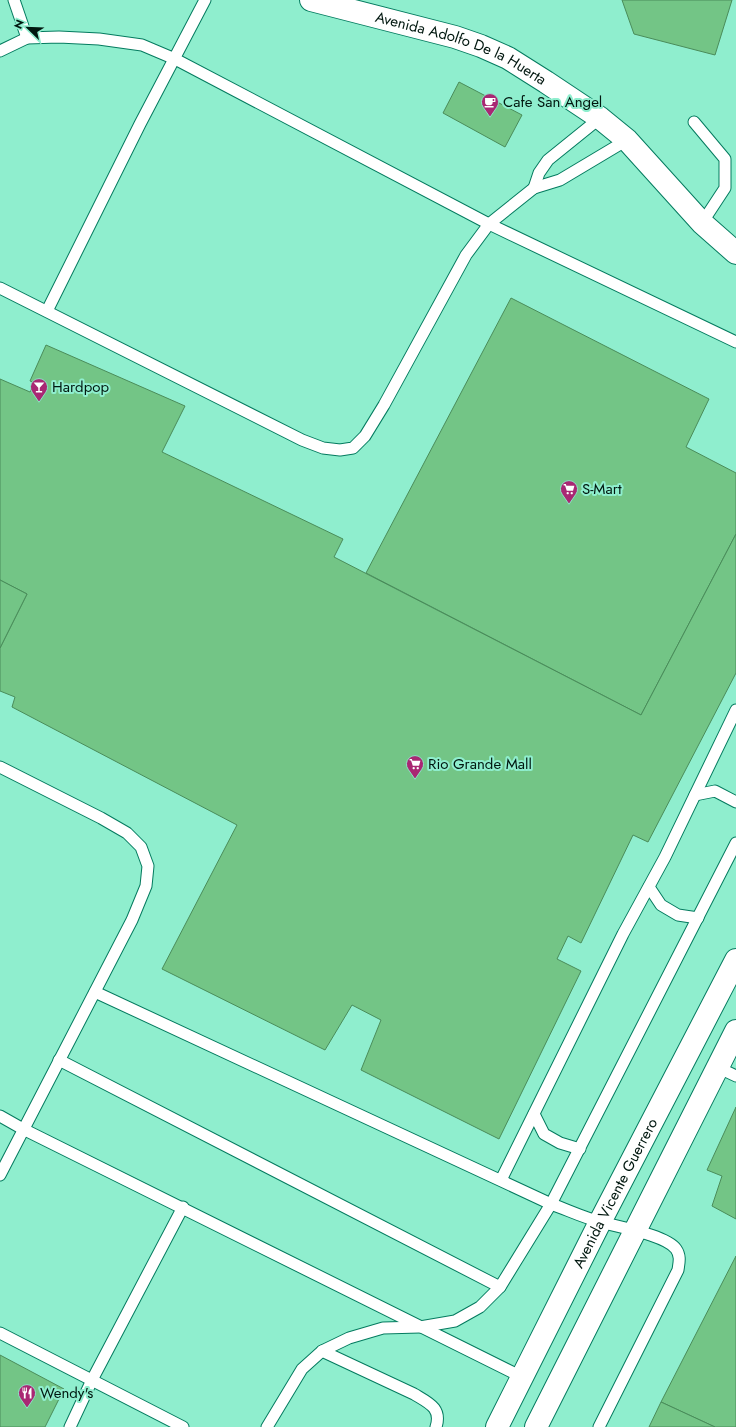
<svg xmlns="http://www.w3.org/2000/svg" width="736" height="1427" viewBox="0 0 736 1427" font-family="Jost,sans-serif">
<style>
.building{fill:#73c586;stroke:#4a8c5a}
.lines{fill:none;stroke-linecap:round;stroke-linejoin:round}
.lane-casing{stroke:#047b5f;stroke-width:13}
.street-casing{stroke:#047b5f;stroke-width:24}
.secondary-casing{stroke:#047b5f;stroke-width:24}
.lane{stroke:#fff;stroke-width:11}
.street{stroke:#fff;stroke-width:22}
.secondary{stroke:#fff;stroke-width:22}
.labels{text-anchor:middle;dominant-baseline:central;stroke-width:4;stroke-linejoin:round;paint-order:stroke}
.street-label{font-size:15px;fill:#00170f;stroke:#8feece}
.poi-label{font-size:15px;fill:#00170f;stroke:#8feece;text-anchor:start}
</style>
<rect width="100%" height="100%" fill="#8feece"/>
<!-- building -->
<g class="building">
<path d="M622,0H732L715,55L634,34Z"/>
<path d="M459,82L522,115L505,147L443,113Z"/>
<path d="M511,298L709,399L686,447L736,473V534L641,715L366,573Z"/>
<path d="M46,345L185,406L162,452L343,539L334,557L641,715L736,534V673L648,842L633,835L581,943L568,936L557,959L581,971L499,1139L361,1070L381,1020L352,1005L325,1050L162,969L237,825L12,707L15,697L0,691V648L27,594L0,580V379L30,392L35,383L30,381Z"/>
<path d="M0,580L27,594L0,648Z"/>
<path d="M736,1107V1219L712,1206L722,1176L707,1170Z"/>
<path d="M736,1256V1427H715L661,1402Z"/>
<path d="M0,1355L64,1389L45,1427H0Z"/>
<path d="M661,1402L715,1427H649Z"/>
</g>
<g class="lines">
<!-- lane casing -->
<g class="lane-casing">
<g id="lane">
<path d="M14,0L27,38"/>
<path d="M0,51L27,38L59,37L99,39L142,45L175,59L489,224L736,342"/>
<path d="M694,122L725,159V188L702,223"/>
<path d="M534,188L539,173L548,160L600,118"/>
<path d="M0,288L302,440L323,448L340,450L353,448L365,436L384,405L466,255L489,224L534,188L560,180L627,140"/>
<path d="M47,311L140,124L205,0"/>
<path d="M0,767L101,818L127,833L141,847L148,866L146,886L132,920L0,1175"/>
<path d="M695,795L715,791L736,802"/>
<path d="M649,887L661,905L678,915L698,918"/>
<path d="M95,992L551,1204C568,1210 584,1218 601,1222C618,1227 666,1235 676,1249C681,1256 679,1263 678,1270L599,1427"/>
<path d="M59,1060L500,1287"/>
<path d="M717,1067L736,1076"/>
<path d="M534,1114L544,1134L560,1143L580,1149"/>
<path d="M0,1116L23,1129L522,1377"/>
<path d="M501,1180L623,934L665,857L736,710"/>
<path d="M0,1333L183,1427"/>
<path d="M322,1351L414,1394C429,1403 442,1408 436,1427"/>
<path d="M70,1427L92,1380L183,1207"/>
<path d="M267,1427L302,1369L322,1351L349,1338L383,1328L420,1327L455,1321L480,1307L500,1287L551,1204L736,843"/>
</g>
</g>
<!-- street casing -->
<g class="street-casing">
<g id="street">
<path id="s1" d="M311,0L455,37L481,46L508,58L546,82L600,118L627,140L702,223L736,253"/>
</g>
</g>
<!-- secondary casing -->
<g class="secondary-casing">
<g id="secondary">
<path id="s2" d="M497,1427L600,1222L736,960"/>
<path d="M536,1427L736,1031"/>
</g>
</g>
<!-- lane -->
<use href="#lane" class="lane"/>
<!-- street -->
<use href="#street" class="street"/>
<!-- secondary -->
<use href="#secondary" class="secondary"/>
</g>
<!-- icons -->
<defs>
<g id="cafe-pin" transform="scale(0.9)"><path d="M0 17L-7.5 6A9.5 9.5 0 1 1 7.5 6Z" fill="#a92773" stroke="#8feece"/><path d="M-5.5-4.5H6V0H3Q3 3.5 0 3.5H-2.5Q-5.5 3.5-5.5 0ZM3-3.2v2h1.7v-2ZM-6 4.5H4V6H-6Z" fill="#fff"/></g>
<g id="bar-pin" transform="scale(0.9)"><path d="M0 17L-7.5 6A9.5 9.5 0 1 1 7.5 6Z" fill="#a92773" stroke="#8feece"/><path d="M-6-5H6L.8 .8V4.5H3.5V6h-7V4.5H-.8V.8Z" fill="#fff"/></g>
<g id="supermarket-pin" transform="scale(0.9)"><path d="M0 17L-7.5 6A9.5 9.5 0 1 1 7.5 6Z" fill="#a92773" stroke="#8feece"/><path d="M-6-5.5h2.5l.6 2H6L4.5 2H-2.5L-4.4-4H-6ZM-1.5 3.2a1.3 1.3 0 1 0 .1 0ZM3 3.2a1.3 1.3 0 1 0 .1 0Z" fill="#fff"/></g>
<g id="restaurant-pin" transform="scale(0.9)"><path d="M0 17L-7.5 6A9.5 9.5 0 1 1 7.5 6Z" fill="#a92773" stroke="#8feece"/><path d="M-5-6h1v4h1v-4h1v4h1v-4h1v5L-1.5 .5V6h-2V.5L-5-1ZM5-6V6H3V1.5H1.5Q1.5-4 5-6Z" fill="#fff"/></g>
</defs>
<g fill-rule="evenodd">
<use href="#cafe-pin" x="490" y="102"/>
<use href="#bar-pin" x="39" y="387"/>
<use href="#supermarket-pin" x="569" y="489"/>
<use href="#supermarket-pin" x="415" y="764"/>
<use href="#restaurant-pin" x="27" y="1393"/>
</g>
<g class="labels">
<!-- street labels -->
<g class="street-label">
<text stroke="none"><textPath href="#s1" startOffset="158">Avenida Adolfo De la Huerta</textPath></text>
<text stroke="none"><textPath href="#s2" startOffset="262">Avenida Vicente Guerrero</textPath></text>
</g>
<!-- poi labels -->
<g class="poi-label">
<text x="503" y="102">Cafe San Angel</text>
<text x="52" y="387">Hardpop</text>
<text x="582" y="489">S-Mart</text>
<text x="428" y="764">Rio Grande Mall</text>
<text x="40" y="1393">Wendy's</text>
</g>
</g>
<!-- north arrow -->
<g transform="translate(28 28) rotate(293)" stroke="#8feece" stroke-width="3" paint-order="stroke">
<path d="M0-3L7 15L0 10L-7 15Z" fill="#00170f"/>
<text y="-6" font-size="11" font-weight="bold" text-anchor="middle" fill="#00170f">N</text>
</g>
</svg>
